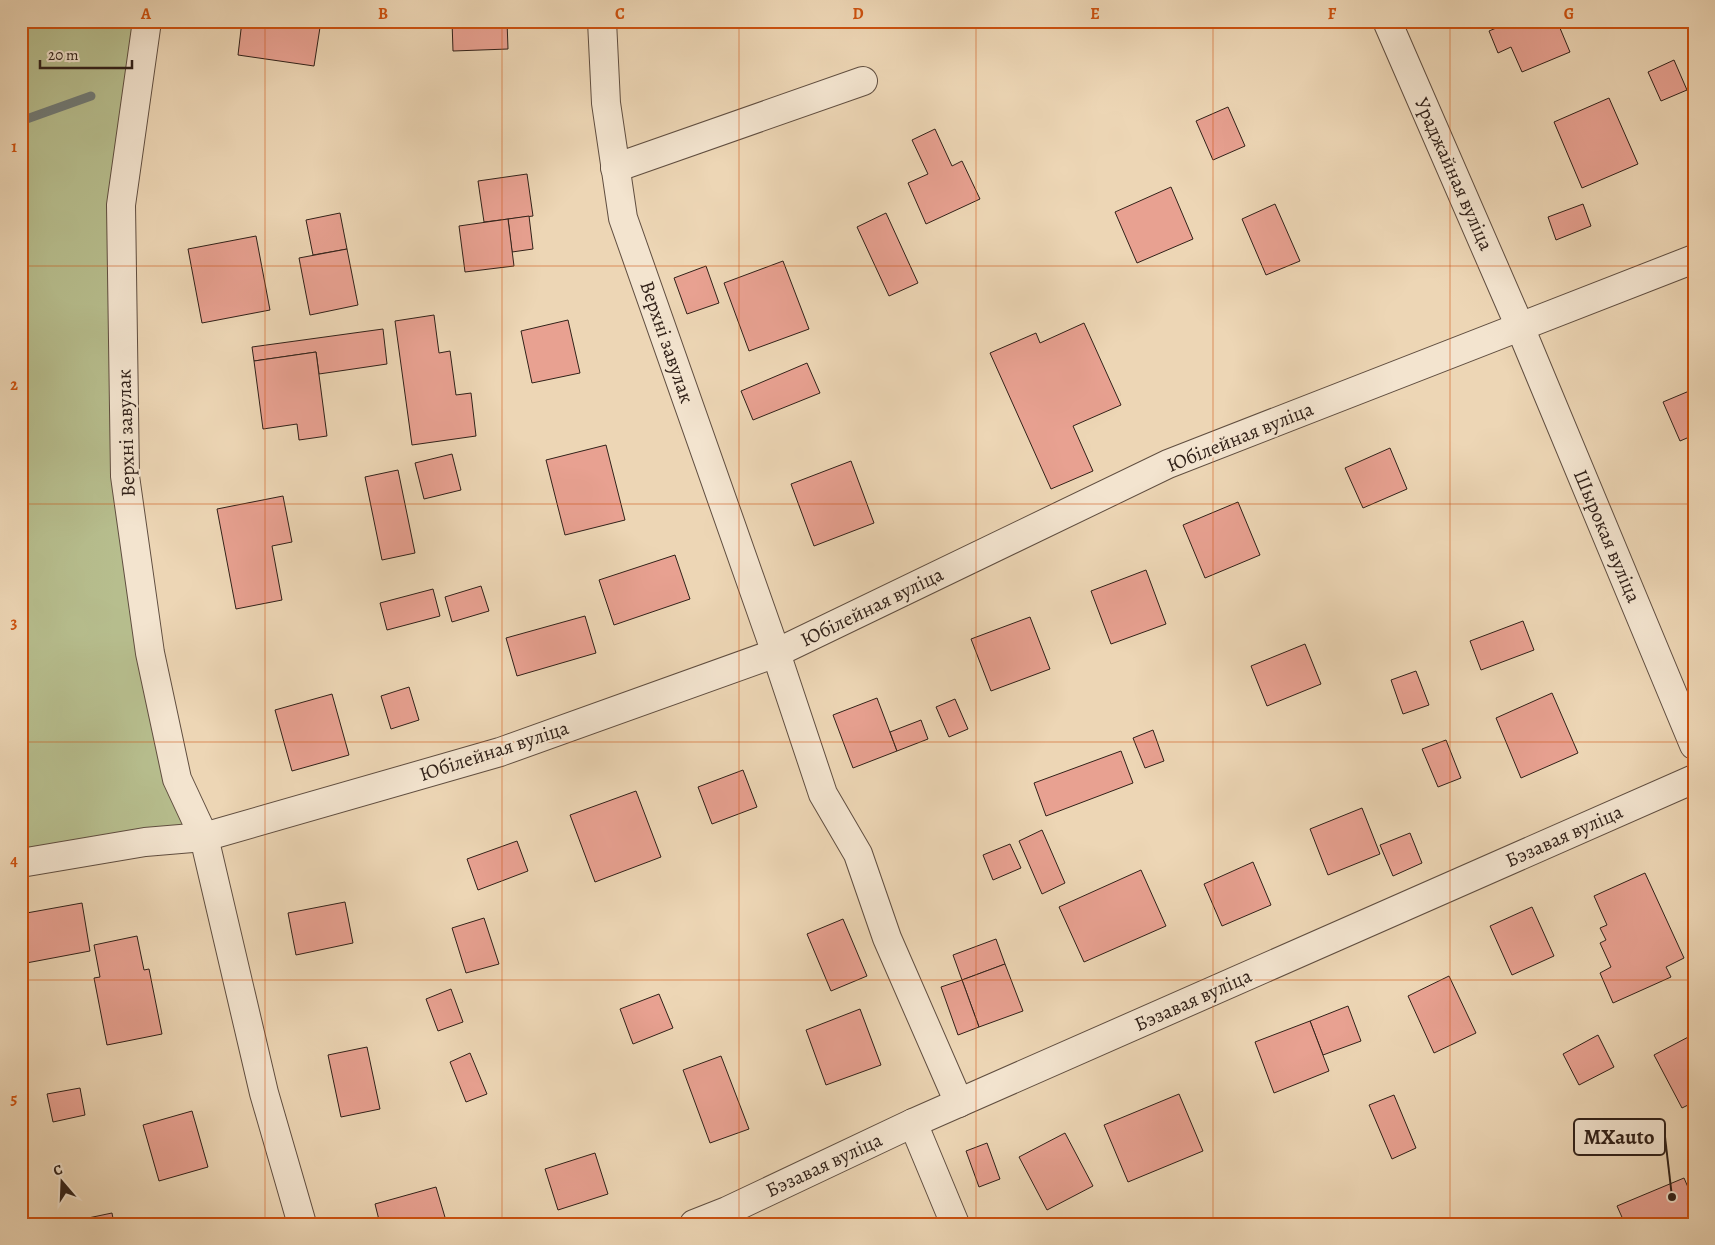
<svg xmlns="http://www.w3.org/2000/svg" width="1715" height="1245" viewBox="0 0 1715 1245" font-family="Alegreya,serif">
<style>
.green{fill:#b7be8e;stroke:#747054}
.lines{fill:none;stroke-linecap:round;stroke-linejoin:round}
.stream{stroke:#717b77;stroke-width:9}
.building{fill:#e8a191;stroke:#312119}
.minor-casing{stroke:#604e40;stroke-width:30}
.minor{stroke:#f3e4cf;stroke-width:28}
.grid{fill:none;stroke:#cd510e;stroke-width:1;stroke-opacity:0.55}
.labels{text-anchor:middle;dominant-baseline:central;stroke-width:4.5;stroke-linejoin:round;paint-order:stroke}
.street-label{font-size:20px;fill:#312119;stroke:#f3e4cf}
.leader{fill:none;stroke:#312119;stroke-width:2}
.callout-dot{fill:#312119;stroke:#f3e4cf;stroke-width:2}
.callout{fill:#f3e4cf;stroke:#312119;stroke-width:2}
.callout-label{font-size:21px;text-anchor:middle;font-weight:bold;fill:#312119}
.neatline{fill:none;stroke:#cd510e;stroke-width:2}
.grid-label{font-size:16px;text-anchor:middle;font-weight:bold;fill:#cd510e}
</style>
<rect width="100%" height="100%" fill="#edd6b5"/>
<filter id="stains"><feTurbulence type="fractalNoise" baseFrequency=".004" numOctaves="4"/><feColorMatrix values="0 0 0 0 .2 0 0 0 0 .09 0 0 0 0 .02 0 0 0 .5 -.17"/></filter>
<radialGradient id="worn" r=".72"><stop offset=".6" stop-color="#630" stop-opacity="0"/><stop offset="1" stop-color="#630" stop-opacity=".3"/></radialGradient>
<!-- green -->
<path class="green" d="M21,21H147L121,205L150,653L204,837L21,863Z"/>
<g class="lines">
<!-- stream -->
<path class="stream" d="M21,121L91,96"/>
</g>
<!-- building -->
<g class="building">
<path d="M242,21H321L314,66L238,55Z"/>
<path d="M452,21H507L508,49L453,51Z"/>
<path d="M1500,21H1557L1570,52L1522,72L1511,47L1498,53L1489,31L1501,26Z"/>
<path d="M1674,60L1687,90L1661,101L1648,72Z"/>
<path d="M1609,98L1638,164L1582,188L1554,122Z"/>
<path d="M1228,107L1245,146L1213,160L1196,121Z"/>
<path d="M935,129L952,166L962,161L980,199L926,224L908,183L928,174L912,140Z"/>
<path d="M527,174L533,216L484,222L478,181Z"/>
<path d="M1171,187L1193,239L1137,263L1115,212Z"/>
<path d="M1275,204L1300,261L1266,275L1242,219Z"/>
<path d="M1583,204L1591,226L1556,240L1548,217Z"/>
<path d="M340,213L347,249L313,255L306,220Z"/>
<path d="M886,213L918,283L889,296L857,227Z"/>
<path d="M529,216L533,249L512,252L508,219Z"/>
<path d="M508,219L514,266L465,272L459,226Z"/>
<path d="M256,236L270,310L202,323L188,249Z"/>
<path d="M347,249L358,305L310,315L299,258Z"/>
<path d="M783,261L809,329L749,351L724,283Z"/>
<path d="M706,266L719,303L687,314L674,278Z"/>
<path d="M434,315L439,353L450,351L456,395L471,393L476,436L412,445L395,321Z"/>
<path d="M568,320L580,373L532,383L521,331Z"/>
<path d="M1084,323L1121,405L1073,426L1093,471L1051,489L990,353L1036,333L1040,343Z"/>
<path d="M383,329L387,364L319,374L316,352L254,361L252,347Z"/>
<path d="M316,352L327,436L299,440L297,424L263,429L254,361Z"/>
<path d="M807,363L820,393L753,420L741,391Z"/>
<path d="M1694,389V435L1680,441L1663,402Z"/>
<path d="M606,445L625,520L565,535L546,460Z"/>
<path d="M1390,448L1407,489L1363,508L1345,468Z"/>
<path d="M452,454L461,490L424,499L415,463Z"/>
<path d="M851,461L874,523L814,546L791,484Z"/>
<path d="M398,470L415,553L382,560L365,477Z"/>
<path d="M283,496L292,542L272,546L282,600L236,609L217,509Z"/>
<path d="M1238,502L1260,555L1205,578L1183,525Z"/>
<path d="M675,555L690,599L614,625L599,580Z"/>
<path d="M1146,570L1166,624L1111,644L1091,591Z"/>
<path d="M481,586L489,611L452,622L445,597Z"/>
<path d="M433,589L440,616L387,630L380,603Z"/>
<path d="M585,616L596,653L517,676L506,638Z"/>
<path d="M1030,617L1050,669L991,691L971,639Z"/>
<path d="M1523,621L1534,650L1481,670L1470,641Z"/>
<path d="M1305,644L1321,684L1267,706L1251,666Z"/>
<path d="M1416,671L1429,705L1403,714L1391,680Z"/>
<path d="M409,687L419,720L391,729L381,696Z"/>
<path d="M1552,693L1578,753L1521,778L1496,718Z"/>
<path d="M332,694L349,755L292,771L275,710Z"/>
<path d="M877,698L897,751L853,768L833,715Z"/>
<path d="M955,699L968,729L949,737L936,707Z"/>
<path d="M921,720L928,739L897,751L890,732Z"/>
<path d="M1153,730L1164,761L1145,768L1133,738Z"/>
<path d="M1446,740L1461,778L1438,787L1422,749Z"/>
<path d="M1121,751L1133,783L1046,816L1034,783Z"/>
<path d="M743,770L757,807L712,824L698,787Z"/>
<path d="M636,791L661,857L595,882L570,815Z"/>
<path d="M1362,808L1380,854L1328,875L1310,829Z"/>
<path d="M1042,830L1065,883L1042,894L1019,841Z"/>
<path d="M1410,833L1422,863L1393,876L1380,845Z"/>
<path d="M517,841L528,871L478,890L467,859Z"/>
<path d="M1010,844L1021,868L993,880L983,855Z"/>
<path d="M1253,862L1271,905L1222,926L1204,884Z"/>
<path d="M1141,870L1166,926L1084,962L1059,907Z"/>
<path d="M1645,873L1684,958L1666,967L1671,977L1613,1003L1600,973L1611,967L1600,943L1606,940L1600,928L1607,925L1594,896Z"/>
<path d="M345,902L353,943L296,955L288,913Z"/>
<path d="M82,903L90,951L21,964V914Z"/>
<path d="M1532,907L1554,956L1512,975L1490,926Z"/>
<path d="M484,918L499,964L466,973L452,928Z"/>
<path d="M843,919L867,976L831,991L807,934Z"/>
<path d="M137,936L144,970L149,969L162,1034L107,1045L94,978L100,977L94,945Z"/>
<path d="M996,939L1005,964L962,980L953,955Z"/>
<path d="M1005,964L1023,1011L979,1027L962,980Z"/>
<path d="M1449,976L1476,1033L1434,1053L1408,996Z"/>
<path d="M962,980L979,1027L958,1035L941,987Z"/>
<path d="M451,989L463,1022L438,1031L426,999Z"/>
<path d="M659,994L673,1028L633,1044L620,1009Z"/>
<path d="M1348,1006L1361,1041L1323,1055L1310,1021Z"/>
<path d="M860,1009L881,1065L826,1085L806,1030Z"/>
<path d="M1310,1021L1329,1071L1274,1093L1255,1042Z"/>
<path d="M1694,1034V1102L1682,1108L1654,1055Z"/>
<path d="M1598,1035L1614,1067L1579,1085L1563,1054Z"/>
<path d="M367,1047L380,1109L341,1117L328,1055Z"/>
<path d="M470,1053L487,1094L466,1102L450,1062Z"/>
<path d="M721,1056L749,1129L710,1143L683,1070Z"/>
<path d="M80,1088L85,1115L53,1122L47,1094Z"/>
<path d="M1179,1094L1203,1151L1128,1182L1104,1125Z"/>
<path d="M1394,1095L1416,1148L1392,1159L1369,1105Z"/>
<path d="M192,1111L208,1167L159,1181L143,1125Z"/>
<path d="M1065,1133L1093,1186L1047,1210L1019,1157Z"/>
<path d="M987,1143L1000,1179L979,1187L966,1151Z"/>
<path d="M595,1153L608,1194L558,1210L545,1169Z"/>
<path d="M1684,1178L1694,1201V1224H1625L1617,1206Z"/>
<path d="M436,1187L447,1224H380L375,1204Z"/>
<path d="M112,1213L114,1224H70L69,1222Z"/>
</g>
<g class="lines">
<!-- minor casing -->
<g class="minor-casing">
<g id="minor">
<path d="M147,21L121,205L125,476L150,653L177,779L204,837L264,1093L302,1224"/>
<path d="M602,21L606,103L623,218L776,653L823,794L858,854L887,938L959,1103"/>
<path d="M1387,21L1520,327L1694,745"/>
<path d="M615,168L863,81"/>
<path d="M21,863L145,842L204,837L500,752L776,653L1168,464L1694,259"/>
<path d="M913,1123L955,1224"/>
<path d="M694,1224L727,1211L913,1123L1694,779"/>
</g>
</g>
<!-- minor -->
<use href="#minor" class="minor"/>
</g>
<!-- grid -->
<path class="grid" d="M265,21V1224M502,21V1224M739,21V1224M976,21V1224M1213,21V1224M1450,21V1224M21,266H1694M21,504H1694M21,742H1694M21,980H1694"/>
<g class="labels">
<!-- street labels -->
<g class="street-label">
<text transform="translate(1454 174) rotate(66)">Ураджайная вуліца</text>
<text transform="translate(667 342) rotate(71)">Верхні завулак</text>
<text transform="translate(126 433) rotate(-92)">Верхні завулак</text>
<text transform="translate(1240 437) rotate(-22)">Юбілейная вуліца</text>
<text transform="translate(1607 536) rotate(67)">Шырокая вуліца</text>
<text transform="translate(872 607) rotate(-26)">Юбілейная вуліца</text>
<text transform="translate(494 751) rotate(-18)">Юбілейная вуліца</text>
<text transform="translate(1564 836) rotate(-24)">Бэзавая вуліца</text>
<text transform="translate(1193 1000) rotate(-24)">Бэзавая вуліца</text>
<text transform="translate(824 1165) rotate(-25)">Бэзавая вуліца</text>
</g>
</g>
<!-- callouts -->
<path class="leader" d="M1672 1197L1665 1137"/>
<circle class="callout-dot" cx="1672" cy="1197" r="5"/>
<rect class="callout" x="1574" y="1119" width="91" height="36" rx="5"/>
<g class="callout-label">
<text x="1619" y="1144">MXauto</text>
</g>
<!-- margin -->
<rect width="1715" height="1245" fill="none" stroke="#edd6b5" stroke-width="55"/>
<!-- north arrow -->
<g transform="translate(62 1182) rotate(341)" stroke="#f3e4cf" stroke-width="4" paint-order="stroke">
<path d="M0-4L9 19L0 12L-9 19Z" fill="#312119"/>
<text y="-8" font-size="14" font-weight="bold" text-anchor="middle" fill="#312119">С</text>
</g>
<!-- scale -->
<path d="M40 60v8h92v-8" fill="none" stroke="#312119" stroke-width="2.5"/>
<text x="48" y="60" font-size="15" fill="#312119" stroke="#f3e4cf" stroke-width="4" paint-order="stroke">20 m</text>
<rect x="28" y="28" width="1660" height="1190" class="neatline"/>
<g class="grid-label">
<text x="146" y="19">A</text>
<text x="383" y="19">B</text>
<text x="620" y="19">C</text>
<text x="858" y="19">D</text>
<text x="1095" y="19">E</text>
<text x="1332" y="19">F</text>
<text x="1569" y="19">G</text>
<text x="14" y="152">1</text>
<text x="14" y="390">2</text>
<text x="14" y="628">3</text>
<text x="14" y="866">4</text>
<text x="14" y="1104">5</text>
</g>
<rect width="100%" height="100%" filter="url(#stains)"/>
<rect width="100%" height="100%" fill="url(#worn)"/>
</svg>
